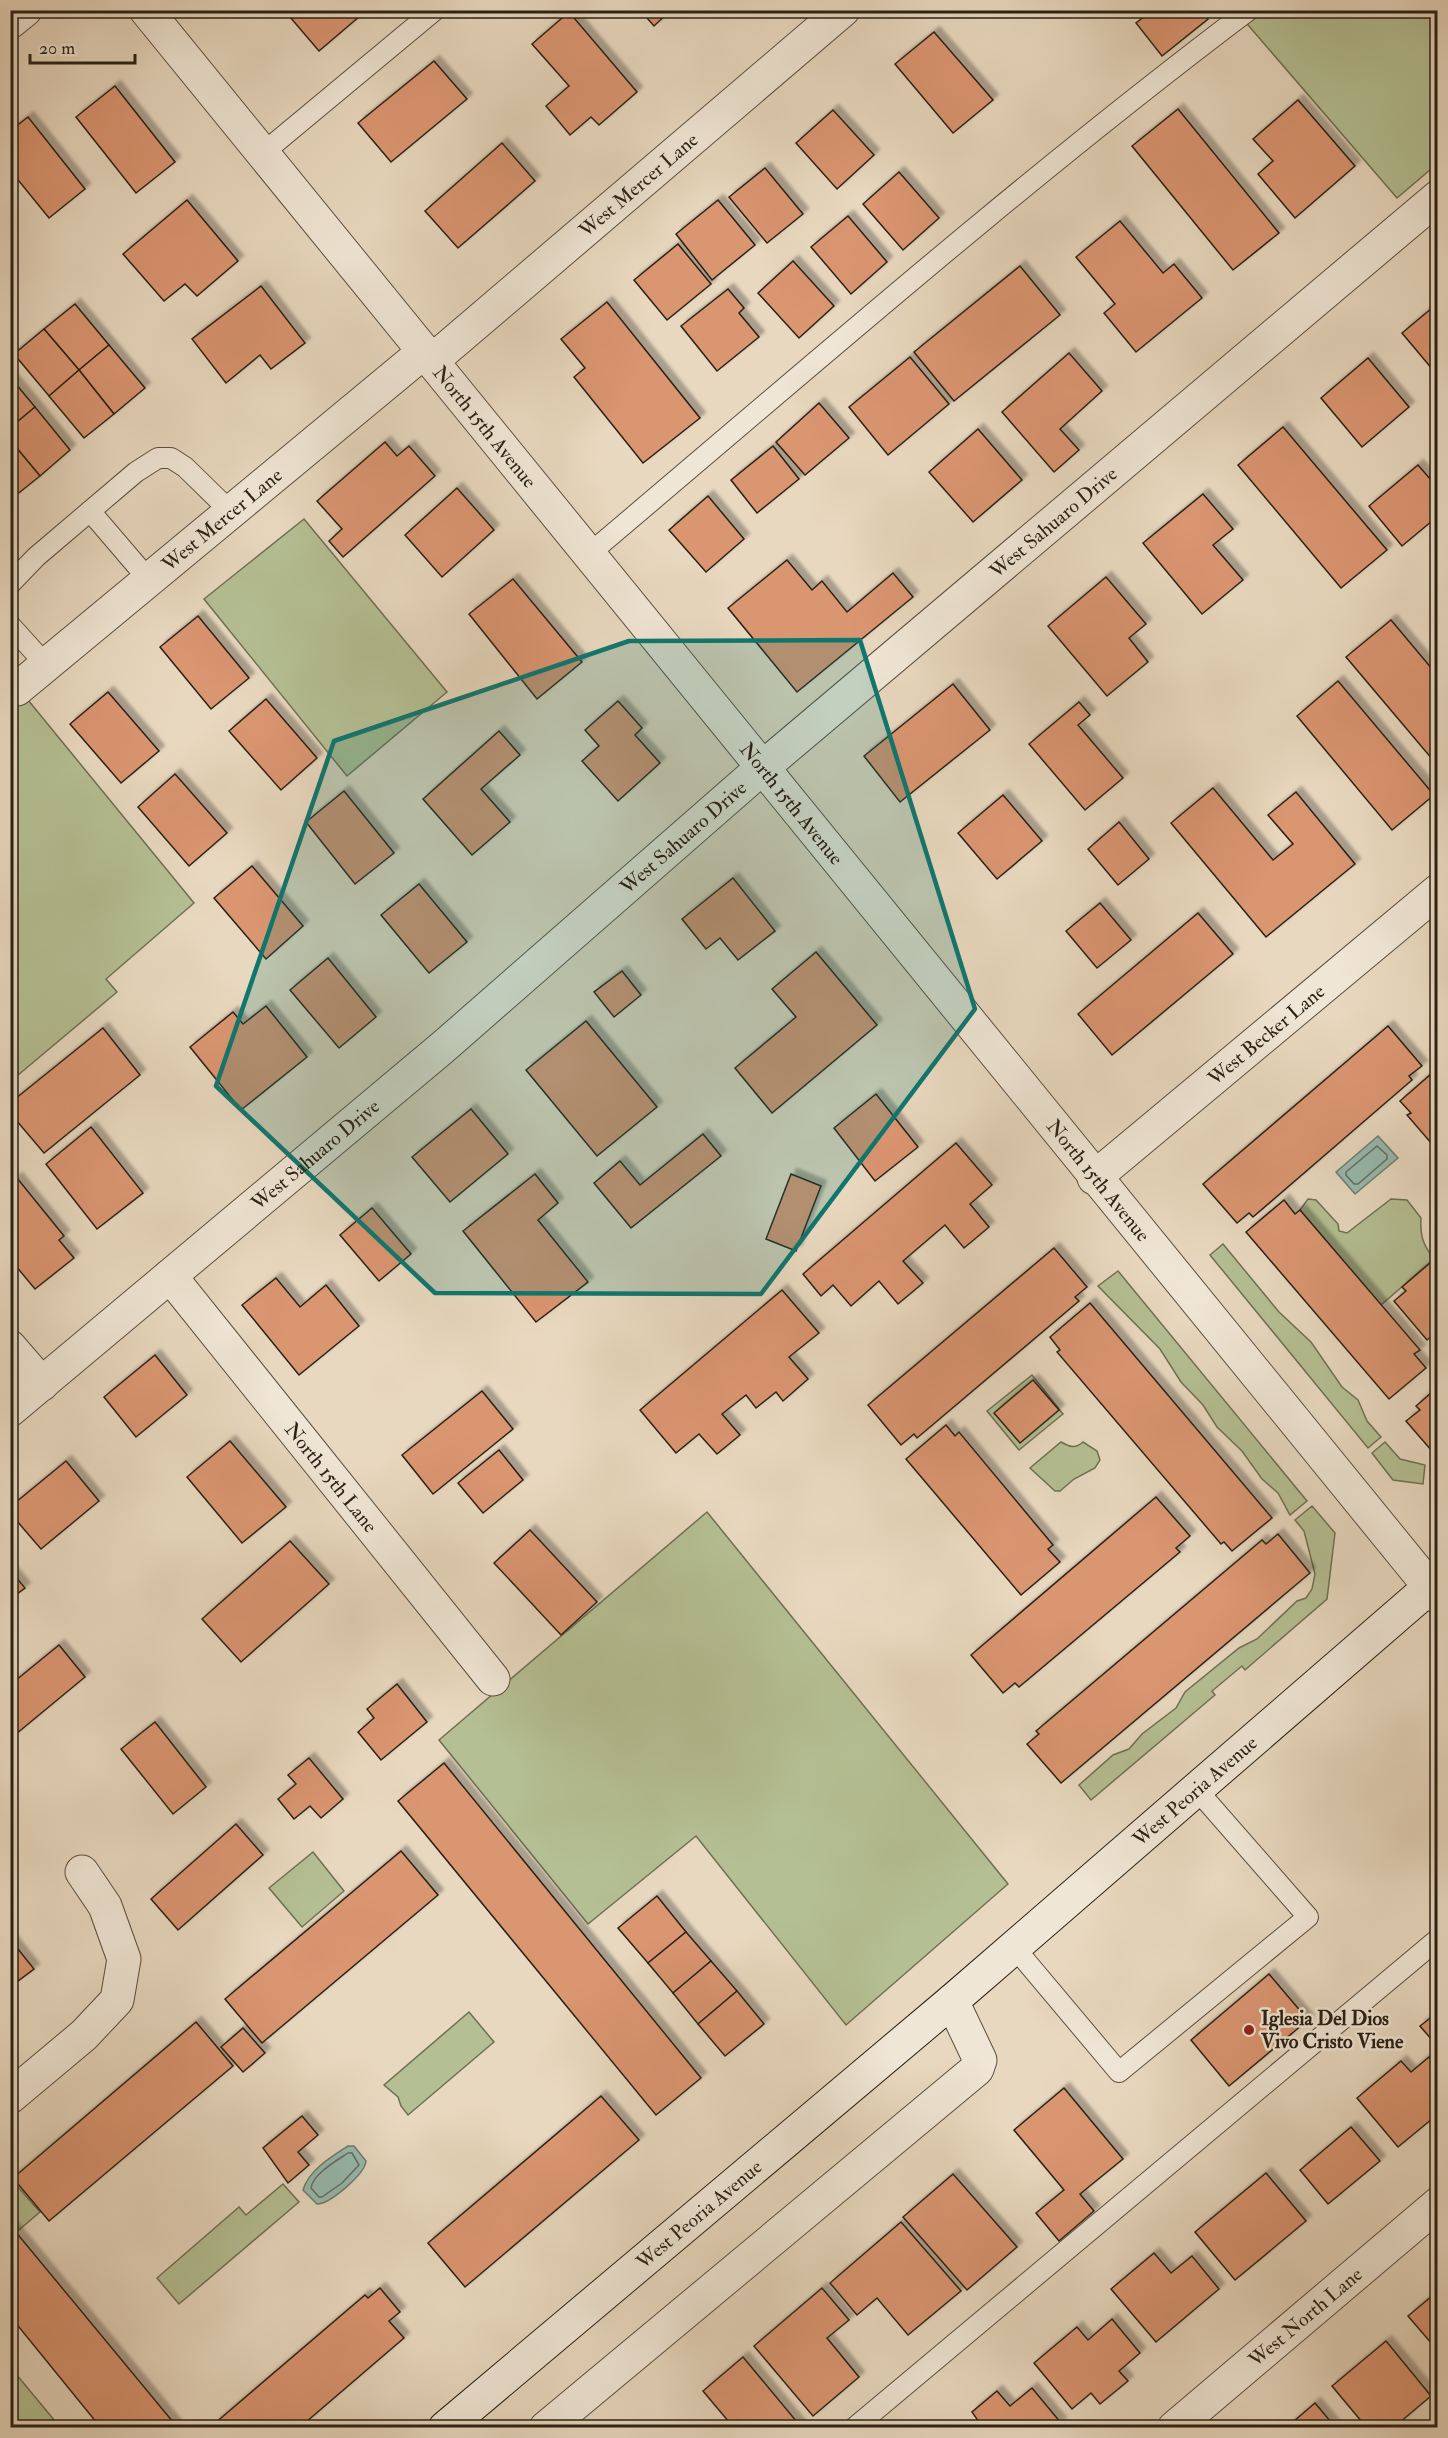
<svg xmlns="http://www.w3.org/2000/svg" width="1448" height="2438" viewBox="0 0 1448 2438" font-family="'IM FELL Double Pica',serif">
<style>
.green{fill:#b4bf93;stroke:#6e7054;stroke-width:1.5}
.water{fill:#97baaf;stroke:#6b7d71;stroke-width:1.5}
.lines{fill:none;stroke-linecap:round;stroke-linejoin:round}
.shore{stroke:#606e62;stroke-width:1.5}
.building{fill:#da9571;stroke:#292115;stroke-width:1.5;filter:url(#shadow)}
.service-casing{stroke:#594f40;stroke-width:22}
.minor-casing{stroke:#594f40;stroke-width:35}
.tertiary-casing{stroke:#594f40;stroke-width:35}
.secondary-casing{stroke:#292115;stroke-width:35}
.service{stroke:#f0e6d5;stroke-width:20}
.minor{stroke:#f0e6d5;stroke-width:33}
.tertiary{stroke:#f0e6d5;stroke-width:33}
.secondary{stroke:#f0e6d5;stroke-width:33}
.marked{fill:#0f766e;fill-opacity:0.2;stroke:#0f766e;stroke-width:4.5;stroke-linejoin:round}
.poi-dot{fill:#8f2418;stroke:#f0e6d5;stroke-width:2}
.labels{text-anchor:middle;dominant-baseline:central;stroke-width:5;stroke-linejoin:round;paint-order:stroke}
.street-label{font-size:20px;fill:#292115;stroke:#f0e6d5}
.poi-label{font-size:20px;font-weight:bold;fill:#292115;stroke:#f0e6d5;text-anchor:start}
</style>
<defs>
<filter id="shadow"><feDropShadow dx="5.5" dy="-5.5" stdDeviation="1.5" flood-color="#0004"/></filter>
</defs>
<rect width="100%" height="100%" fill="#e8d8bf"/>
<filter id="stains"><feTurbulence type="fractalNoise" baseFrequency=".00333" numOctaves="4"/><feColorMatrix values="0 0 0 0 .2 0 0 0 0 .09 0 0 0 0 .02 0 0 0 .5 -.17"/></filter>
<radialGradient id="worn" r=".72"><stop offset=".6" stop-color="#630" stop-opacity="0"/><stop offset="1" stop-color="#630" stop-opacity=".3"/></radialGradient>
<!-- green -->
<g class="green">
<path d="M1236,11H1437V164L1397,198Z"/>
<path d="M304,519L447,692L347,776L204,599Z"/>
<path d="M10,674L28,700L194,903L106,979L117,992L11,1081Z"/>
<path d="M1308,1199L1316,1200L1338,1224L1339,1231L1347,1233L1391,1199L1407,1200L1421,1218C1420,1236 1423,1245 1434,1259L1381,1305L1300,1210Z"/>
<path d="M1223,1244L1279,1312L1311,1342L1342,1387L1358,1400L1367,1421L1381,1437L1368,1448L1210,1255Z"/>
<path d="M1118,1271L1307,1501L1290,1515L1278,1493L1262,1479L1242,1451L1217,1427L1203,1405L1181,1382L1160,1349L1098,1286Z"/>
<path d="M1032,1375L1063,1414L1019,1450L987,1411Z"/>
<path d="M1061,1442C1070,1447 1075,1449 1083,1442L1097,1451L1100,1460L1095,1468L1074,1479L1060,1491H1055L1030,1468Z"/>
<path d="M1385,1442L1400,1459L1425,1465L1423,1484L1393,1480L1372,1453Z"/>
<path d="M1312,1506L1335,1533L1327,1599L1245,1670L1242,1666L1212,1691L1215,1695L1091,1800L1079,1785L1113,1755L1129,1749L1142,1734L1176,1708L1185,1692L1239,1648L1257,1639L1297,1601L1306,1598L1312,1589L1315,1574L1304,1531L1295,1520Z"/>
<path d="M707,1512L1008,1884L846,2025L696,1836L588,1924L439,1740Z"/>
<path d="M313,1852L344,1891L302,1927L269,1888Z"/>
<path d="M469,2012L494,2042L408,2115L401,2106L398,2097L384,2085Z"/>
<path d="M10,2178L40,2212L13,2235L10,2233Z"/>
<path d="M283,2184L299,2202L179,2304L157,2278L239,2207L246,2215Z"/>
<path d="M10,2368H11L60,2427H11Z"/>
</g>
<!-- water -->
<g class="water">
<path d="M1378,1136L1398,1158L1355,1194L1336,1172Z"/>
<path d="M348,2146H354L366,2161C365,2174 330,2204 317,2204L303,2190C309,2170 331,2157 348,2146Z"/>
</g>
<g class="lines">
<!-- shore -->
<g class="shore">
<path d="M1377,1146L1387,1155V1159L1358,1184H1354L1346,1175V1172Z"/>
<path d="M348,2153H352L359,2165L342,2183L322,2197H319L311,2188C313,2174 336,2161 348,2153Z"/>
</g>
</g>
<!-- building -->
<g class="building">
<path d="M284,10H367L319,51Z"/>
<path d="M640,10H671L654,26Z"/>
<path d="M1140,10H1202L1208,19L1162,56L1136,23L1145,16Z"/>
<path d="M569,12L637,92L599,125L591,117L570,135L546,106L569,86L532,44Z"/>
<path d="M934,32L993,100L953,133L895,64Z"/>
<path d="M434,61L467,99L391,162L358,123Z"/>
<path d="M115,86L175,162L136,193L76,117Z"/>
<path d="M1298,100L1355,166L1295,218L1258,174L1273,161L1253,139Z"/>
<path d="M1178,109L1279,233L1233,270L1132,146Z"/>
<path d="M833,110L874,155L837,189L796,143Z"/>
<path d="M28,117L85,189L49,218L10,170V131Z"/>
<path d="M502,143L535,181L458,248L425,211Z"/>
<path d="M765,168L803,214L767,243L729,197Z"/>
<path d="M899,172L939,218L903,250L863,204Z"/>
<path d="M187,200L238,261L197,296L185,284L164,301L123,254Z"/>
<path d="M718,200L755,245L712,280L676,234Z"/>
<path d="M848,216L887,262L851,294L811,247Z"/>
<path d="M1120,221L1163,273L1174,264L1202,298L1136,352L1104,313L1115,304L1076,257Z"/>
<path d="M678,244L711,284L667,320L634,280Z"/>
<path d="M793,261L834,306L799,338L758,293Z"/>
<path d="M1020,266L1060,315L954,401L914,352Z"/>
<path d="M261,286L305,343L271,369L260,355L226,383L192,339Z"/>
<path d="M728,289L744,308L739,313L759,337L717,371L681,326Z"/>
<path d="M607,302L700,418L643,463L574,377L585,368L561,339Z"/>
<path d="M1438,303V376L1402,333Z"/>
<path d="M75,304L109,345L79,370L44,329Z"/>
<path d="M44,329L79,370L49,396L14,354Z"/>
<path d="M109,345L145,388L114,414L79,370Z"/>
<path d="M1069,353L1102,391L1060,429L1079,450L1054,472L1002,412Z"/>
<path d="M910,357L949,404L888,455L849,407Z"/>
<path d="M1368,358L1409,407L1362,447L1321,398Z"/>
<path d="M79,370L114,414L84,438L49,396Z"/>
<path d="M10,377L35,407L10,428Z"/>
<path d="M819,403L849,438L805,475L776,442Z"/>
<path d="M35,407L70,450L40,476L10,440V428Z"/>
<path d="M1283,427L1387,550L1341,588L1238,465Z"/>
<path d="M978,429L1022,480L973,522L929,472Z"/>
<path d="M10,440L40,476L10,500Z"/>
<path d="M385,442L397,456L409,446L435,476L343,557L329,541L342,529L317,501Z"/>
<path d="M773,446L799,479L757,513L731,480Z"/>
<path d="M1418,465L1438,488V516L1402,546L1369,506Z"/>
<path d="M457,488L494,530L442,577L405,535Z"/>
<path d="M1203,494L1233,529L1213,545L1243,580L1202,614L1143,543Z"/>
<path d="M708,496L744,539L706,572L669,530Z"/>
<path d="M787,560L812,590L822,581L847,612L893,573L913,597L797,692L728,608Z"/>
<path d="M1106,577L1146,624L1129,638L1148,662L1107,696L1048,626Z"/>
<path d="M513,579L582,662L537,699L469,614Z"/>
<path d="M198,616L249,678L211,709L160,647Z"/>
<path d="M1391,620L1438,676V766L1346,657Z"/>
<path d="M1338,681L1434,795L1392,830L1297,716Z"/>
<path d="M953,684L990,730L900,802L864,756Z"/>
<path d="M108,692L159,751L121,783L70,724Z"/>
<path d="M266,699L317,758L281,790L229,731Z"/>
<path d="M618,701L642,728L635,735L660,763L618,801L582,761L599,746L585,730Z"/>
<path d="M1079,702L1090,715L1078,725L1123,778L1085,810L1029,744Z"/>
<path d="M499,731L520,755L481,789L510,822L472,855L423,799Z"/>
<path d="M175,774L227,833L189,866L138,807Z"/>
<path d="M1213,788L1273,860L1293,844L1268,815L1296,792L1355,864L1266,937L1171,823Z"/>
<path d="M344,791L394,853L355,884L306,822Z"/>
<path d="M1003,795L1042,841L997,879L958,833Z"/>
<path d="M1119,822L1149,859L1118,885L1088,849Z"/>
<path d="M252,866L303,926L266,959L214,898Z"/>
<path d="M733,878L775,931L738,960L720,938L706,949L682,919Z"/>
<path d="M419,884L467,942L429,973L381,915Z"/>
<path d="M1100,903L1131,940L1097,968L1066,931Z"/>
<path d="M1198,913L1233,954L1112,1055L1078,1014Z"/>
<path d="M816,952L877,1025L772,1113L735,1068L796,1017L772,989Z"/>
<path d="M328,958L376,1017L339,1048L290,990Z"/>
<path d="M622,971L641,995L614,1017L594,992Z"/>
<path d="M266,1006L307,1057L241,1110L190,1047L233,1012L243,1024Z"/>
<path d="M586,1021L657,1107L597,1156L526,1070Z"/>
<path d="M1388,1026L1422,1066L1409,1076L1412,1080L1253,1217L1249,1213L1237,1223L1203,1184Z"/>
<path d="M103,1028L140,1075L44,1153L10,1113V1103Z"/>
<path d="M1438,1068V1151L1407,1115L1411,1113L1400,1101Z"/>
<path d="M876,1094L918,1147L875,1181L834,1128Z"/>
<path d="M471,1109L508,1154L450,1202L412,1157Z"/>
<path d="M91,1127L143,1193L97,1229L46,1164Z"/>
<path d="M703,1134L721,1156L631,1228L594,1183L620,1161L640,1185Z"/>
<path d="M956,1143L992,1185L970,1204L989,1227L964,1248L945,1225L903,1261L923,1283L898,1304L879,1281L851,1306L833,1285L821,1296L803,1274Z"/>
<path d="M535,1174L558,1203L538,1220L588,1282L536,1322L463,1231Z"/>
<path d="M791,1174L821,1186L796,1251L766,1239Z"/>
<path d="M17,1178L64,1236L59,1240L74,1258L35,1289L10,1259V1183Z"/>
<path d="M1284,1200L1295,1214L1300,1210L1420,1350L1414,1354L1426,1368L1389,1399L1246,1232Z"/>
<path d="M372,1208L411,1254L379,1281L340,1235Z"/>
<path d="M1054,1248L1087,1287L1075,1297L1079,1301L917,1438L914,1434L901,1445L868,1405Z"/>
<path d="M1437,1257L1438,1331L1427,1340L1394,1301L1406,1291L1402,1287Z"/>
<path d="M276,1278L300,1307L326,1285L359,1326L299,1375L242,1305Z"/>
<path d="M782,1290L819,1333L789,1357L808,1379L783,1401L776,1392L756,1408L746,1395L722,1414L740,1435L717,1454L699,1434L676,1453L640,1410Z"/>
<path d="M1090,1303L1272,1518L1232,1551L1224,1542L1221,1544L1057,1352L1060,1350L1050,1337Z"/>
<path d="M155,1355L187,1395L136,1437L104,1397Z"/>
<path d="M1033,1380L1059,1410L1020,1443L994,1413Z"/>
<path d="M1438,1387V1458L1406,1421L1420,1410L1416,1406Z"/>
<path d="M482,1391L513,1429L433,1494L402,1455Z"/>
<path d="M946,1425L955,1436L959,1432L1053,1545L1048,1549L1060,1562L1021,1595L906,1459Z"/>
<path d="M230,1441L286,1507L242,1543L187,1477Z"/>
<path d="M499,1450L523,1480L483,1513L458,1483Z"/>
<path d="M66,1461L99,1501L41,1549L10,1513V1507Z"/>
<path d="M1156,1497L1190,1536L1176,1548L1180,1552L1019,1687L1015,1683L1003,1693L971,1655Z"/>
<path d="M530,1530L597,1602L561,1635L494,1563Z"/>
<path d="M1278,1534L1310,1573L1061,1783L1027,1744L1039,1734L1036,1731L1262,1540L1266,1544Z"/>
<path d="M290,1541L329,1584L241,1662L202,1619Z"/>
<path d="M10,1570L25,1588L10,1599Z"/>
<path d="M59,1645L85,1677L10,1739V1685Z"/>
<path d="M397,1684L427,1722L381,1760L358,1732L374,1718L367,1709Z"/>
<path d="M155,1722L206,1787L173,1814L121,1749Z"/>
<path d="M309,1758L343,1799L321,1818L310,1806L294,1819L278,1799L296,1784L288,1775Z"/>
<path d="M444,1763L701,2078L656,2115L398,1801Z"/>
<path d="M236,1824L263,1855L178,1930L151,1899Z"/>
<path d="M401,1851L438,1895L262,2043L225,1999Z"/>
<path d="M657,1896L686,1932L648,1963L618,1928Z"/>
<path d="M686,1932L711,1961L673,1993L648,1963Z"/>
<path d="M10,1939L34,1969L10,1987Z"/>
<path d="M711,1961L737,1991L698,2024L673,1993Z"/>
<path d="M1269,1974L1308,2020L1229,2086L1191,2040Z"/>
<path d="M737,1991L764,2024L725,2056L698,2024Z"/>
<path d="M1438,2012V2047L1420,2026Z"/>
<path d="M196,2022L233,2066L49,2221L13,2178Z"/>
<path d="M243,2028L265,2053L243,2072L221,2047Z"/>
<path d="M1429,2057L1438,2067V2114L1398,2147L1357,2098L1401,2061L1411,2072Z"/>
<path d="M1064,2088L1123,2159L1080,2194L1094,2211L1059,2241L1036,2213L1064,2190L1014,2130Z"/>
<path d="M601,2096L639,2140L465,2287L428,2243Z"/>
<path d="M302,2116L318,2135L298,2152L309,2165L288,2183L263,2148Z"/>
<path d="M1351,2127L1380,2161L1328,2204L1300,2170Z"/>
<path d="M1266,2173L1306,2221L1235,2280L1195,2232Z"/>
<path d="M953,2174L1017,2247L967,2290L903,2217Z"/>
<path d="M901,2222L961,2291L908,2335L877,2298L857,2315L830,2283Z"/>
<path d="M10,2225L178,2428H101L10,2316Z"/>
<path d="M1154,2253L1171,2273L1192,2256L1219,2289L1156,2342L1111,2289Z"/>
<path d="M380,2288L400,2312L389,2321L404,2338L299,2428H217L214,2424L365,2295L368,2298Z"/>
<path d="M822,2288L849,2320L827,2338L859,2377L813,2416L754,2346Z"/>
<path d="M1438,2291V2351L1408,2316Z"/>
<path d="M1112,2319L1140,2353L1119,2371L1128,2381L1100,2404L1091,2393L1072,2409L1034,2363L1077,2327L1088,2340Z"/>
<path d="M1386,2341L1431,2396L1393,2428H1367L1332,2386Z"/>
<path d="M743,2357L802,2428H734L703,2391Z"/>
<path d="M1032,2388L1061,2423L1056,2428H983L972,2412L997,2391L1010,2406Z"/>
<path d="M1315,2403L1336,2428H1286Z"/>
</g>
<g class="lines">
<!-- service casing -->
<g class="service-casing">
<g id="service">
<path d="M263,153L435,10"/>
<path d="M90,511L149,580"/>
<path d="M589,554C807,370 1021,182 1249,10"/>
<path d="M10,584L36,557L136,472L158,458H171L185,467L231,512"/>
<path d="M10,625L46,665"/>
<path d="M1014,1947L1119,2072L1308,1917L1197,1790"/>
<path d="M854,2428L1438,1939"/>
</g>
</g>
<!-- minor casing -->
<g class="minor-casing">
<g id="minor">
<path d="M10,22L25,10"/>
<path id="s1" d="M433,360L843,10"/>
<path id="s2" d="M17,689L425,351"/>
<path id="s3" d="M1094,1178L1438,891"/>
<path id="s4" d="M170,1276L493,1679"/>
<path d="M10,1347L42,1384"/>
<path id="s5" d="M10,1410L442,1048L762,768L1438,197"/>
<path d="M10,2097L84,2035L117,2000L124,1959L105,1906L82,1872"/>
<path d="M546,2428L977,2069L980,2060L952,2001"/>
<path id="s6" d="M1174,2428L1438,2204"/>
</g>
</g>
<!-- tertiary casing -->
<g class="tertiary-casing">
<g id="tertiary">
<path id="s7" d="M146,10L1438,1597"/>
</g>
</g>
<!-- secondary casing -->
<g class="secondary-casing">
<g id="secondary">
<path id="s8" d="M445,2428L952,2001L1438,1580"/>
</g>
</g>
<!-- service -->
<use href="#service" class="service"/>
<!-- minor -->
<use href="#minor" class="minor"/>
<!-- tertiary -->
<use href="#tertiary" class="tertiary"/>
<!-- secondary -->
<use href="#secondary" class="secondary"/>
</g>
<!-- marked area -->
<path class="marked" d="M860,640L975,1009L761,1294L435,1293L216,1086L334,741L629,641Z"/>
<!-- markers -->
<circle class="poi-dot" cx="1249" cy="2030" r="6"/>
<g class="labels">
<!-- street labels -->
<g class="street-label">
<text stroke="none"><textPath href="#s1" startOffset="270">West Mercer Lane</textPath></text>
<text stroke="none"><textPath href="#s7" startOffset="537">North 15th Avenue</textPath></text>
<text stroke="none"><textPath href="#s2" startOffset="266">West Mercer Lane</textPath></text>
<text stroke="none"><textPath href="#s5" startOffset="1370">West Sahuaro Drive</textPath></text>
<text stroke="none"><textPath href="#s7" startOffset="1023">North 15th Avenue</textPath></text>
<text stroke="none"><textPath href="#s5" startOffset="884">West Sahuaro Drive</textPath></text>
<text stroke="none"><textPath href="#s3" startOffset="224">West Becker Lane</textPath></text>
<text stroke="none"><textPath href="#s5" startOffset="398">West Sahuaro Drive</textPath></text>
<text stroke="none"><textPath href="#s7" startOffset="1509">North 15th Avenue</textPath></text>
<text stroke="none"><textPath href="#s4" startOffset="258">North 15th Lane</textPath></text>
<text stroke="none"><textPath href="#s8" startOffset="984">West Peoria Avenue</textPath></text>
<text stroke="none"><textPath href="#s8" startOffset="332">West Peoria Avenue</textPath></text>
<text stroke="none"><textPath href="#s6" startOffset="172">West North Lane</textPath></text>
</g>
<!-- poi labels -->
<g class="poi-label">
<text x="1261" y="2018">Iglesia Del Dios<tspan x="1261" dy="23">Vivo Cristo Viene</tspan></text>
</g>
</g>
<!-- margin -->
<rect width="1448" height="2438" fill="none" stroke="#e8d8bf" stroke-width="36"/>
<rect x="12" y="12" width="1424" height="2414" fill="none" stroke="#292115" stroke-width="3"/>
<rect x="18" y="18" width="1412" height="2402" fill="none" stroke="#292115" stroke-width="1.5"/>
<!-- scale -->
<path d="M30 54v9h105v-9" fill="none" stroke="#292115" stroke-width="3"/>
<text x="39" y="54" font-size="18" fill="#292115" stroke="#f0e6d5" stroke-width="4.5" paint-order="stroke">20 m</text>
<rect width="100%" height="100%" filter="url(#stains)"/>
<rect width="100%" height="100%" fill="url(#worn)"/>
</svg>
